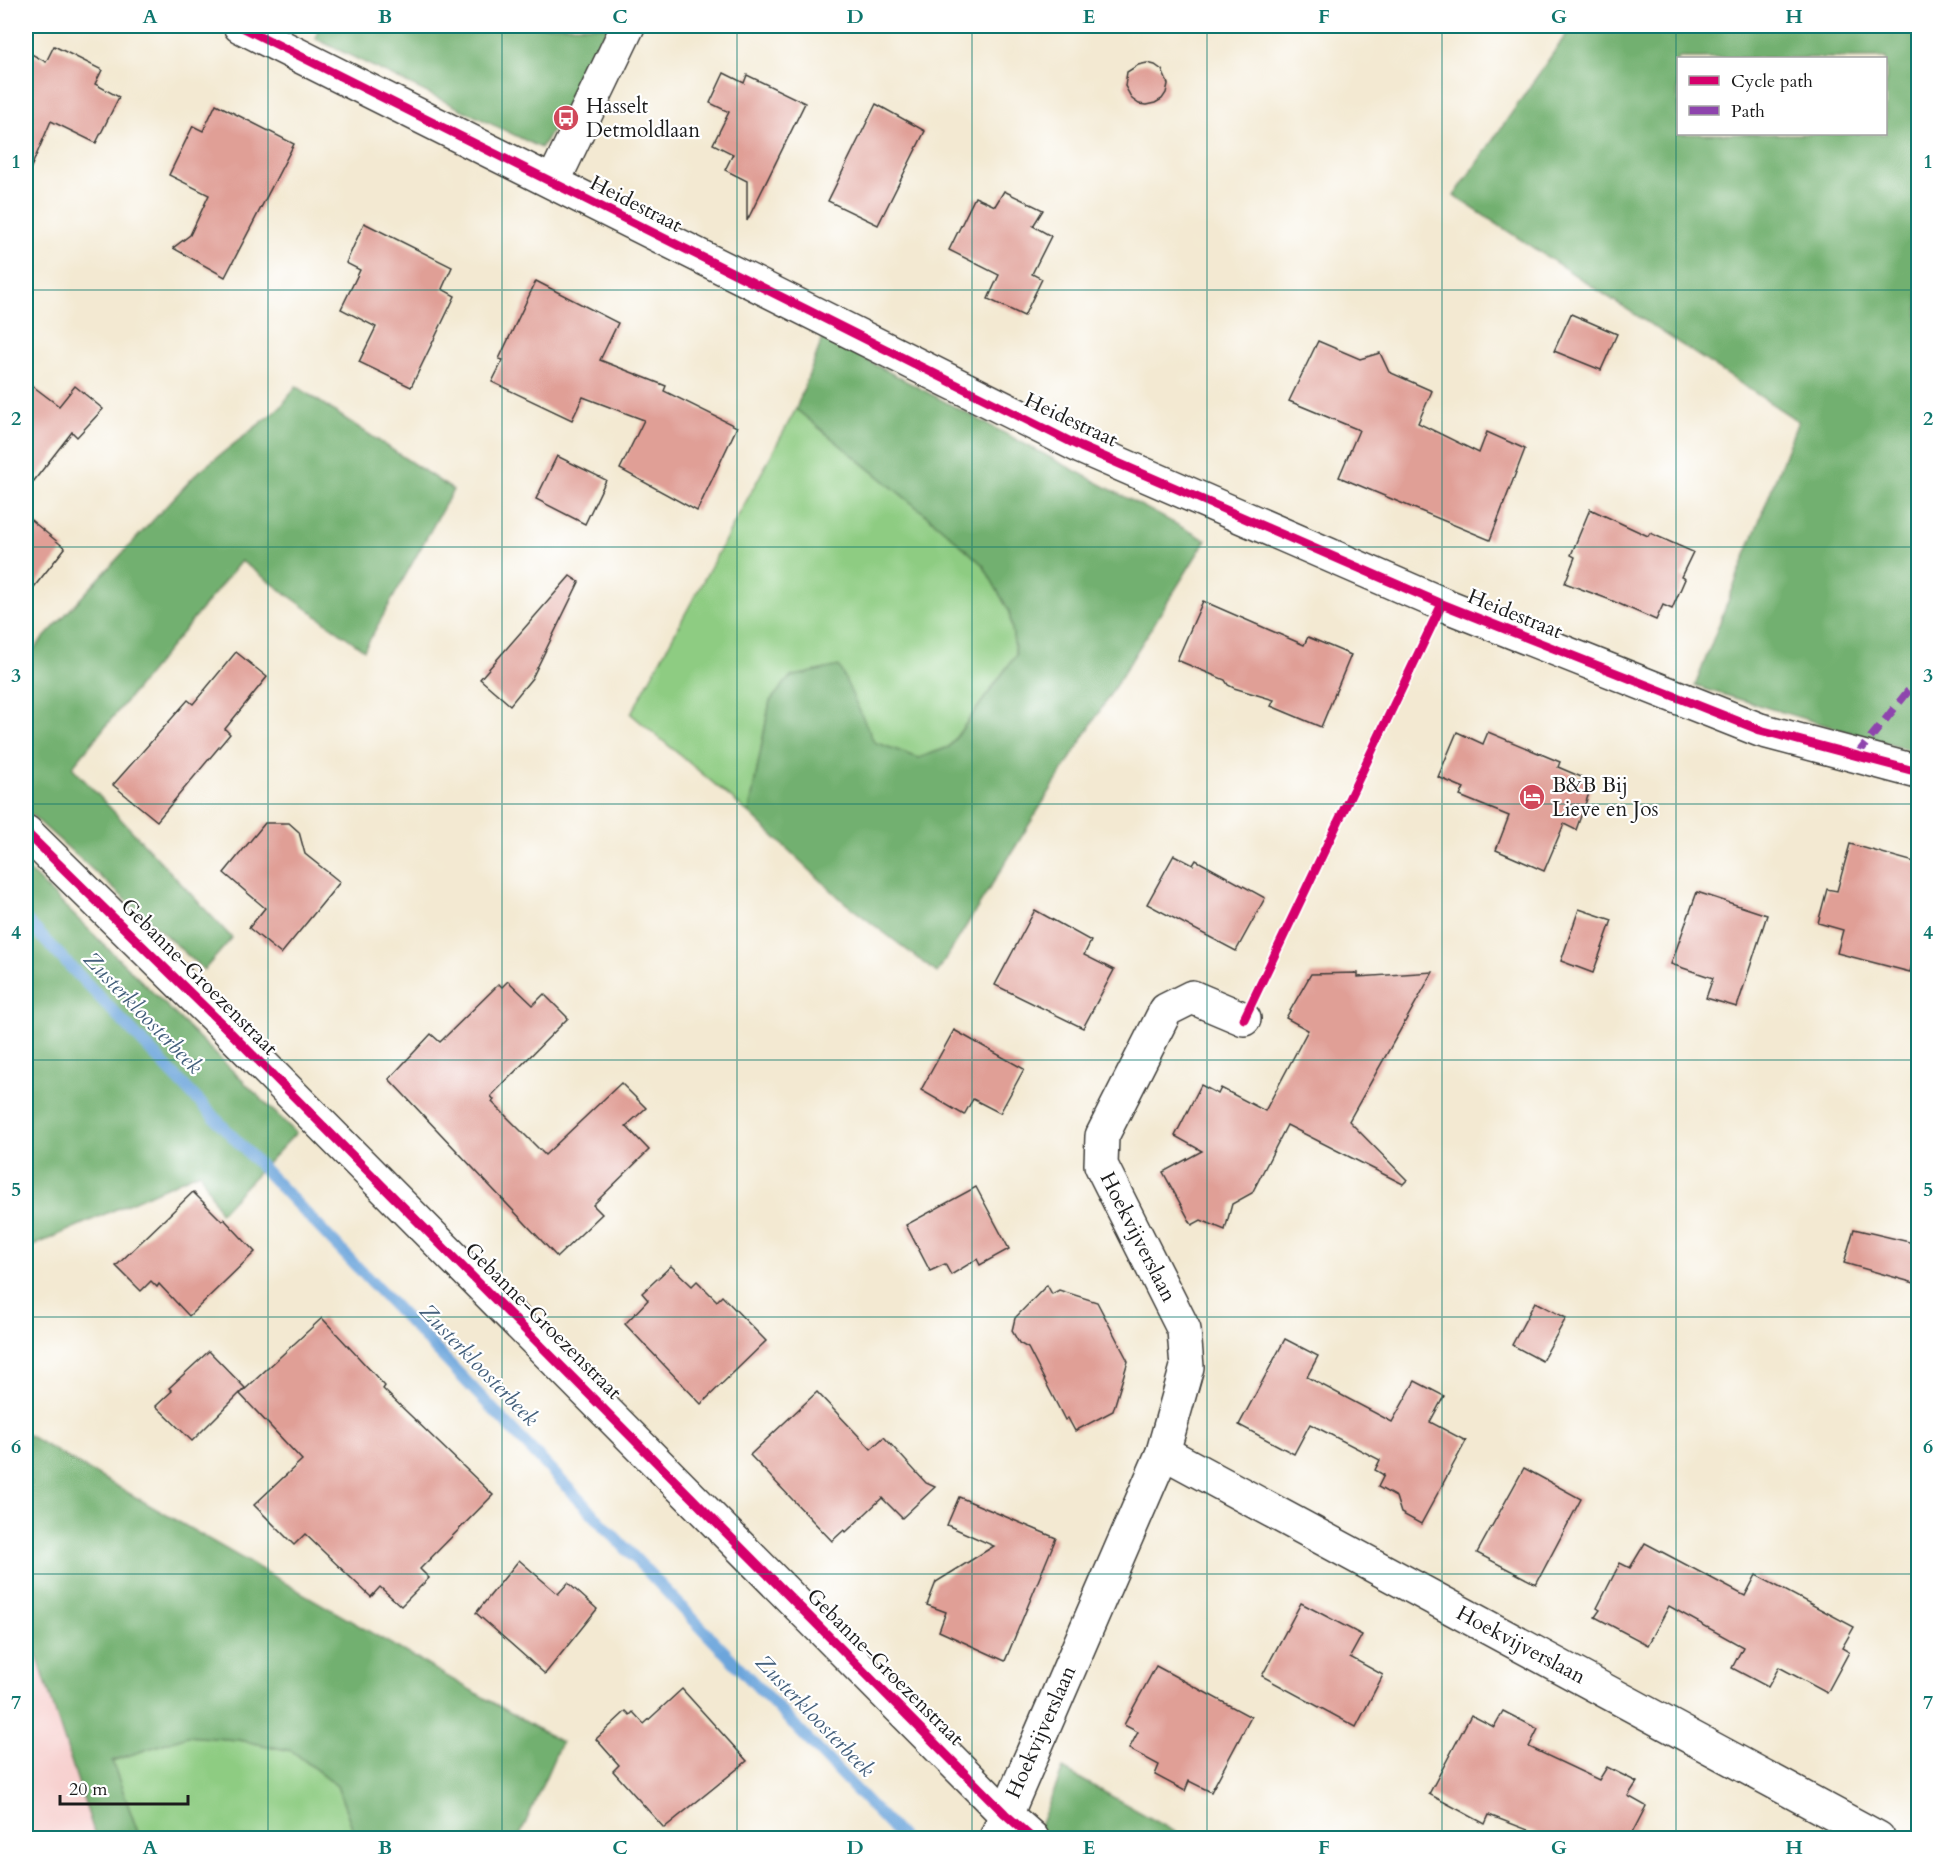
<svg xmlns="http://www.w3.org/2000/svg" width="1944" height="1864" viewBox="0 0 1944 1864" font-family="Cardo,serif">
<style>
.built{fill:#f7d0cf}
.green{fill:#8ecc82;stroke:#55744f;stroke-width:1.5}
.forest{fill:#72b070;stroke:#476646;stroke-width:1.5;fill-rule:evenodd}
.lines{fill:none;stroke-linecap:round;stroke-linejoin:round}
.stream{stroke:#6ca5db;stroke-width:12}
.building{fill:#e09f96}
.minor-casing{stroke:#3c3b37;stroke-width:36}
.minor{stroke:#fff;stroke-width:33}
.quiet{stroke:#8e44ad;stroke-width:8;stroke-dasharray:15 8;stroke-linecap:butt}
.cycleway-casing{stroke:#fff;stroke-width:13}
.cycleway{stroke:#d6006c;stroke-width:9}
.grid{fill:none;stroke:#0f766e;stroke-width:1.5;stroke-opacity:0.55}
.labels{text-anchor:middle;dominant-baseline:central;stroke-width:4.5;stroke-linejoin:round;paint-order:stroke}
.poi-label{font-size:21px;fill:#1c1c1c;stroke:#fff;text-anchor:start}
.street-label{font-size:21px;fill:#1c1c1c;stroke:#fff}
.water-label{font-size:22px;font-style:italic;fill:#44607c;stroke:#fff}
.neatline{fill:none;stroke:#0f766e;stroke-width:2}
.grid-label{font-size:20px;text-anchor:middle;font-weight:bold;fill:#0f766e}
</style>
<rect width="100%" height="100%" fill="#fff"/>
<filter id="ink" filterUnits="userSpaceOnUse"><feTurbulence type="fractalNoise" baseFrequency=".0167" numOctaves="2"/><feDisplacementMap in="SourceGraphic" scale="12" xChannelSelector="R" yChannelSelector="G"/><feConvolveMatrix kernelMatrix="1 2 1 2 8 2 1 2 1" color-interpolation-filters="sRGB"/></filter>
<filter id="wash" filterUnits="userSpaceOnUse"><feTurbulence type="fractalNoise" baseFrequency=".008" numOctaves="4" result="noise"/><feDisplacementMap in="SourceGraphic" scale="24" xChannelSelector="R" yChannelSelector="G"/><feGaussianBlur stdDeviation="1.35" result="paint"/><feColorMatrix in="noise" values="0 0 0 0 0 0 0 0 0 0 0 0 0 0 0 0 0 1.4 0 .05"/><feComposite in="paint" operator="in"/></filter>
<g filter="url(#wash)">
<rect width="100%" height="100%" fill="#f3e9d2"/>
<!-- built -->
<path class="built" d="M26,1622L96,1838H26Z"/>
<!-- green -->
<g class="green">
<path d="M796,409L941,527L983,565L1009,611L1016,655L949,747L919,758L874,742L856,707L770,701L749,813L631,714Z"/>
<path d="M187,1736L239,1740L292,1751L337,1786L356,1838H140L112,1761Z"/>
</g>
<!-- forest -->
<g class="forest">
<path d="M318,26H608V27L584,79L541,148L316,39Z"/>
<path d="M1572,26H1918V753L1695,686L1798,421L1454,196ZM1886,58V134H1678V58Z"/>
<path d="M823,337L1206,540L937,973L844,902L749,813L770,701L790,677L839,666L874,742L919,758L949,747L1016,655L1009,611L983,565L941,527L796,409Z"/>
<path d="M296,386L453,490L364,650L241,561L72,767L232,938L204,970L26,810V657L197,473L281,407Z"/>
<path d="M26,868L296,1133L220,1213L200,1172L26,1249Z"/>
<path d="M26,1434L561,1742L519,1838H356L337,1786L292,1751L239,1740L187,1736L112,1761L140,1838H96L26,1622Z"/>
<path d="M1063,1769L1186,1838H1035Z"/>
</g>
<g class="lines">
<!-- stream -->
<path class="stream" d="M26,920L902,1838"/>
</g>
<g id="blocks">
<!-- building -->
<g class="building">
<path d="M54,46L102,70L95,84L119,97L96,143L51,121L26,179V51L46,62Z"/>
<path d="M1147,63L1155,65L1162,70L1168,84L1166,93L1162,99L1155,103L1146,105L1139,104L1132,99L1125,86L1127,72L1138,65Z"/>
<path d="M724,73L744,83L747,75L805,103L747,221V181L725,170L733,154L713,144L729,112L710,103Z"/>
<path d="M216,104L294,144L225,277L173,248L190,235L209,195L169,175L193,126L203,131Z"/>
<path d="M876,104L925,131L878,225L828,201Z"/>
<path d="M1004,191L1043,210L1033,226L1051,236L1032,274L1042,279L1024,316L988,299L999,275L949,250L975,197L995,206Z"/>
<path d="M364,223L452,267L442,289L455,296L411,387L359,362L376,327L341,309L360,270L346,263Z"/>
<path d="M536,281L618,323L600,360L666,386L664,391L737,427L697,511L620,469L644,420L583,397L572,420L492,382L503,360L499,359Z"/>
<path d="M1571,314L1617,334L1601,370L1554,351Z"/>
<path d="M1318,341L1360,359L1380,353L1389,372L1432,391L1418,423L1479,453L1487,432L1525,449L1490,540L1339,477L1359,430L1289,401Z"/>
<path d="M26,381L59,406L75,386L103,409L77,437L72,432L26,491Z"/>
<path d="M557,456L606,480L585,524L536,499Z"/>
<path d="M1590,509L1648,536L1650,533L1693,552L1681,577L1685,579L1672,609L1663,605L1656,620L1608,599L1565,583L1575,557L1571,555Z"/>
<path d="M26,516L65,548L26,597Z"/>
<path d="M570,576L579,582L532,678L510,705L480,679Z"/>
<path d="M1203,601L1304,645L1308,637L1351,655L1321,727L1271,706L1274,700L1234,688L1228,685L1225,680L1177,660Z"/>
<path d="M236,652L267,677L225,729L230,734L157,821L113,785L188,700L193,704Z"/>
<path d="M1457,732L1483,744L1488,732L1560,762L1558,767L1593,782L1576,830L1564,824L1544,871L1496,850L1509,816L1460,796L1464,788L1438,777Z"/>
<path d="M265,823H289L299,832L305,854L340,882L281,954L249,928L265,908L224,873Z"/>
<path d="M1850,844L1918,863V942L1910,972L1837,953L1843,930L1818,923L1827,889L1837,891Z"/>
<path d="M1174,855L1193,865L1196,860L1265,898L1236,951L1147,904Z"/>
<path d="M1697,892L1767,915L1737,1007L1706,998L1713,978L1671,964Z"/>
<path d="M1579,909L1612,920L1593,973L1561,961Z"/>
<path d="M1035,910L1091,941L1084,955L1114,970L1083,1028L995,985Z"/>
<path d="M1433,972L1349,1121L1407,1180L1403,1184L1287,1125L1252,1193L1232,1204L1225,1230L1201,1220L1192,1225L1163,1172L1202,1151L1175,1136L1201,1085L1218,1094L1221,1088L1265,1111L1308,1030L1286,1018L1311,974L1358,973V977Z"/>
<path d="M508,981L533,1005L544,994L568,1018L491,1096L494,1100L492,1102L545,1155L621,1083L646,1108L626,1126L649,1150L593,1205L602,1214L557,1257L389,1079L431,1034L440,1042L499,984L502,987Z"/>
<path d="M954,1030L1024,1069L1000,1113L973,1099L964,1115L921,1090Z"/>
<path d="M976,1187L1009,1249L980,1265L977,1259L951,1275L945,1264L930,1271L906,1225Z"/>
<path d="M193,1192L222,1221L224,1219L255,1252L189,1316L159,1284L157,1287L151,1281L141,1291L116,1266Z"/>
<path d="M1854,1229L1918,1244V1284L1844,1263Z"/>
<path d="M671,1266L692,1286L697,1281L717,1301L722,1296L766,1341L701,1404L625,1324L648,1300L642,1293Z"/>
<path d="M1047,1285L1052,1294L1059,1290L1097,1302L1128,1361L1113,1411L1075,1431L1068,1418L1065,1420L1028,1348L1019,1343L1012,1331L1015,1318Z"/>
<path d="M1535,1302L1566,1318L1542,1361L1512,1345Z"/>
<path d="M322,1318L385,1386L383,1389L493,1495L420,1569L429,1578L401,1606L380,1587L371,1597L305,1534L294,1545L254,1505L302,1460L240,1394Z"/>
<path d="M1285,1339L1318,1356L1307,1377L1392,1422L1415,1381L1444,1396L1430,1422L1466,1441L1421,1524L1401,1513L1396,1497L1378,1487L1384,1475L1375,1470L1380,1460L1310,1424L1294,1454L1239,1425Z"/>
<path d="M209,1351L245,1388L192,1441L156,1406L172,1391L169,1388Z"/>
<path d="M817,1392L871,1449L884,1437L926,1483L935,1487L902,1518L882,1498L846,1532L844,1530L832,1541L750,1455Z"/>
<path d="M1524,1468L1581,1499L1536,1584L1477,1553Z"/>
<path d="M959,1497L1056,1538L1005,1661L939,1631L946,1612L927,1605L936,1582L994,1546L947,1525Z"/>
<path d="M1645,1543L1745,1596L1756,1575L1854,1627L1842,1648L1849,1652L1827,1693L1779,1667L1768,1687L1732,1668L1743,1647L1669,1606L1648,1645L1595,1617L1600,1610L1597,1608L1620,1563L1630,1568Z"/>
<path d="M519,1560L558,1594L568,1583L597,1609L545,1674L476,1613Z"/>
<path d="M1301,1603L1362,1635L1350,1657L1383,1675L1356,1727L1262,1676Z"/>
<path d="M1156,1666L1251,1717L1211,1792L1189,1781L1185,1791L1155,1775L1159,1765L1129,1749L1138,1732L1124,1725Z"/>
<path d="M682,1689L747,1761L664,1828L613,1771L619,1765L596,1739L626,1711L630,1715L633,1712L644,1724Z"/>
<path d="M1503,1711L1538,1729L1529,1747L1599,1780L1607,1767L1637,1782L1628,1796L1646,1806L1629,1839H1551L1489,1815L1485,1824L1429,1794L1471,1715L1494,1727Z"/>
</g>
</g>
</g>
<g filter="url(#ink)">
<use href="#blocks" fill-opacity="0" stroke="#3c3b37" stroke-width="1.5"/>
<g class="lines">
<!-- minor casing -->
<g class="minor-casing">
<g id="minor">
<path d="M240,26L1081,447L1442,604L1760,730L1918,772"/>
<path d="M553,182L628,26"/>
<path d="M26,832L224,1026L1005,1814L1032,1838"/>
<path d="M1163,1452L1878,1838"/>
<path d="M996,1838L1163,1452L1187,1367L1184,1330L1101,1165L1102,1136L1166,1010L1192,997L1244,1019"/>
</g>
</g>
<!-- minor -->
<use href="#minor" class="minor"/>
<!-- quiet -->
<path class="quiet" d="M1856,756L1918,679"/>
<!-- cycleway casing -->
<g class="cycleway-casing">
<g id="cycleway">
<path d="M240,26L1081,447L1442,604L1760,730L1918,772"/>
<path d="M26,832L224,1026L1005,1814L1032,1838"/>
<path d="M1244,1019L1442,604"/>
</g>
</g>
<!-- cycleway -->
<use href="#cycleway" class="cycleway"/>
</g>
</g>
<!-- grid -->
<path class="grid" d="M268,26V1838M502,26V1838M737,26V1838M972,26V1838M1207,26V1838M1442,26V1838M1676,26V1838M26,290H1918M26,547H1918M26,804H1918M26,1060H1918M26,1317H1918M26,1574H1918"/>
<!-- icons -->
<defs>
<g id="bus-disc" transform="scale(1.35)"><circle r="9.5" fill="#d1495b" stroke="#fff"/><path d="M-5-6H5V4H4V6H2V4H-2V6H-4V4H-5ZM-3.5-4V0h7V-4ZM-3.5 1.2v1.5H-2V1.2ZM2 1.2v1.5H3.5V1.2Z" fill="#fff"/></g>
<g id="hotel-disc" transform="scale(1.35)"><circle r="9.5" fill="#d1495b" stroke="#fff"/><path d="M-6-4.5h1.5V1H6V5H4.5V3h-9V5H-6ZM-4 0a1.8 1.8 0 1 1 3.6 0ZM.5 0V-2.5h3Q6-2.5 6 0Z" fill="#fff"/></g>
</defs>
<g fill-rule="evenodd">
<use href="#bus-disc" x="566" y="118"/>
<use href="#hotel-disc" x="1532" y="797"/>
</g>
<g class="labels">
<!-- poi labels -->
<g class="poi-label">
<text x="586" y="106">Hasselt<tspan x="586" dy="24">Detmoldlaan</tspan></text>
<text x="1552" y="785">B&amp;B Bij<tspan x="1552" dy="24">Lieve en Jos</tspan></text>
</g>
<!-- street labels -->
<g class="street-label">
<text transform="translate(636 204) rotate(27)">Heidestraat</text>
<text transform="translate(1071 420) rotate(25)">Heidestraat</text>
<text transform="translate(1515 614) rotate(22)">Heidestraat</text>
<text transform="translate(199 977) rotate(45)">Gebanne-Groezenstraat</text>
<text transform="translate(1138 1237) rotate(63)">Hoekvijverslaan</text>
<text transform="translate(543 1321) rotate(45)">Gebanne-Groezenstraat</text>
<text transform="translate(1521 1645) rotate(28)">Hoekvijverslaan</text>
<text transform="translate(885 1667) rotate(45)">Gebanne-Groezenstraat</text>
<text transform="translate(1041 1732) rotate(-66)">Hoekvijverslaan</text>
</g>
<!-- water labels -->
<g class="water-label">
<text transform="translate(143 1013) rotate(46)">Zusterkloosterbeek</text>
<text transform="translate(479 1365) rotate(46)">Zusterkloosterbeek</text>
<text transform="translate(815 1716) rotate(46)">Zusterkloosterbeek</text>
</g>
</g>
<!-- margin -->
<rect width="1944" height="1864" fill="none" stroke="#fff" stroke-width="66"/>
<!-- legend -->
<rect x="1677" y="57" width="210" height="78" fill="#ffffff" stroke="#a4a4a4" stroke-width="1.5"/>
<rect x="1689" y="76" width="30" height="9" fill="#d6006c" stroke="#a4a4a4" stroke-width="1.5"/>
<text x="1731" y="87" font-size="18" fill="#1c1c1c">Cycle path</text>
<rect x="1689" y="106" width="30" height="9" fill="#8e44ad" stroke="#a4a4a4" stroke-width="1.5"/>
<text x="1731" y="117" font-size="18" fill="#1c1c1c">Path</text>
<!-- scale -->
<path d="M60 1795v9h128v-9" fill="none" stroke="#1c1c1c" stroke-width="3"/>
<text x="69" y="1795" font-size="18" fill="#1c1c1c" stroke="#ffffff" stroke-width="4.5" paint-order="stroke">20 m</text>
<rect x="33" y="33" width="1878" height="1798" class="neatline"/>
<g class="grid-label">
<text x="150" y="23">A</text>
<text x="385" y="23">B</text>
<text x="620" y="23">C</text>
<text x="855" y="23">D</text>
<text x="1089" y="23">E</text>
<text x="1324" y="23">F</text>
<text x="1559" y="23">G</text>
<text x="1794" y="23">H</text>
<text x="16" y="168">1</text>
<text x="1928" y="168">1</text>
<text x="16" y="425">2</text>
<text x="1928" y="425">2</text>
<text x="16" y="682">3</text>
<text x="1928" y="682">3</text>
<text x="16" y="939">4</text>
<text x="1928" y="939">4</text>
<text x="16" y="1196">5</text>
<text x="1928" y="1196">5</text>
<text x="16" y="1453">6</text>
<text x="1928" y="1453">6</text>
<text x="16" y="1709">7</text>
<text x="1928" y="1709">7</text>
<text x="150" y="1854">A</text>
<text x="385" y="1854">B</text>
<text x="620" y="1854">C</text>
<text x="855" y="1854">D</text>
<text x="1089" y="1854">E</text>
<text x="1324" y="1854">F</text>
<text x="1559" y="1854">G</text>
<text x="1794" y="1854">H</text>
</g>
</svg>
